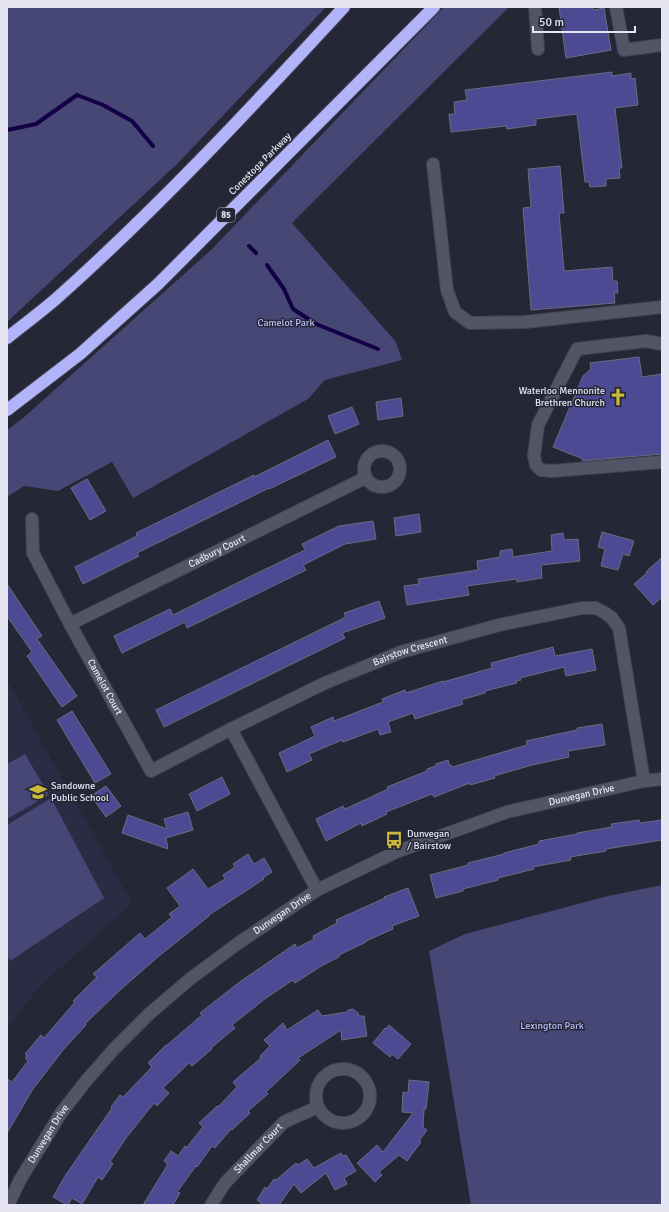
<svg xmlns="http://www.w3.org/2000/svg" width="669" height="1212" viewBox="0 0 669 1212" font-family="Signika,sans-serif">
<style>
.built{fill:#2b2c43}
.green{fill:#464775}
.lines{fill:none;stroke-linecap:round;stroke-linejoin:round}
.stream{stroke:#130046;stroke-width:4}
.building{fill:#4b4a92;stroke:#6a6c7f}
.minor-casing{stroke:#424351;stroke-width:14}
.highway-casing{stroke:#424351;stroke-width:14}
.minor{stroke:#535567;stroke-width:12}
.highway{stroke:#b1b4f9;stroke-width:12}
.labels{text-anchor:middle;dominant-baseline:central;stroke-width:3;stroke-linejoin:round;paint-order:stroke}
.shield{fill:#252636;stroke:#abacb9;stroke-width:1}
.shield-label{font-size:9px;font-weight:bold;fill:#e5e6f1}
.street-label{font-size:10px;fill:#e5e6f1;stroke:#252636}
.park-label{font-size:10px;fill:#babefc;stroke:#252636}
.poi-label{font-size:10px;fill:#e5e6f1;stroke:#252636;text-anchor:start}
</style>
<rect width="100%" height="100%" fill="#252636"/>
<!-- built -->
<path class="built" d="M7,680L132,903L38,988L7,1029Z"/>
<!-- green -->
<g class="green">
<path d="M7,7H326L177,164L7,322Z"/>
<path d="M444,7H509L292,223L396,342L402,360L325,380L308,399L133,498L112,462L58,491L24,486L7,497V430L22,419L211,250Z"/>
<path d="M25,754L49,795L7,819V764Z"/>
<path d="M51,798L104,898L10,961L7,956V825Z"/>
<path d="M662,885V1205H471L429,951L465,934L608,896Z"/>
</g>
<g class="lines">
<!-- stream -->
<g class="stream">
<path d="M7,130L36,124L77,95L103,105L132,121L153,146"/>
<path d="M249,246L256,253"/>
<path d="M267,265L284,289L293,309L316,324L378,349"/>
</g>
</g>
<!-- building -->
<g class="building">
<path d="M559,7H592L593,10L604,8L611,50L566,58Z"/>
<path d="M612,72V76L631,73V79L635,78L638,105L615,108L622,168H619L620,178L606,179V186L590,187L589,182H585L577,114L536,119V125L507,129L506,126L451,132L449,114H455L454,102L467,100L465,90Z"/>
<path d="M560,166L564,213H559L564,271L612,267L613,281H617L618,293H614L615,303L531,310L523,208L531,207L528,169Z"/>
<path d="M639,357L642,377L662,374V454L582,461L583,459L553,447L583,376L591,369L590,363Z"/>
<path d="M401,398L403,416L378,420L376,402Z"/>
<path d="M352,407L359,424L335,434L328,416Z"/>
<path d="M328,440L336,457L269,489V488L137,553L139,556L83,584L75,567L137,536L136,533L254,475V477Z"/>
<path d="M87,479L106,511L90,520L71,488Z"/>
<path d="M419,514L421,532L396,536L394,518Z"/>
<path d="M373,521L376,539L345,544L303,565L306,570L187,628L185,622L122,653L114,636L170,609L173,615L245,579L305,550L302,544L339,526Z"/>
<path d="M602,532L634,541L629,556L623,554L618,570L601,566L605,549L598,547Z"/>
<path d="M563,533L564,540L578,539L580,561L541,565L542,578L517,582V579L467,586L469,595L407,605L404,586L419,584L418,579L478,570L477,561L500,557V551L512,549L513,557L552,551L551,535Z"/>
<path d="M662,557V597L653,605L634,584L647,573L646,572Z"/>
<path d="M7,584L42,636L37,639L77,696L62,707L27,656L32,652L7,616Z"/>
<path d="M379,601L385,618L342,633L345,638L164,727L156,710L346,617L344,613Z"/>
<path d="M553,647L555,656L592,649L596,670L566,676L564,667L520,678L521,680L516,681L517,683L485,691V693L461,700L463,704L415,719L413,713L388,722L391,732L380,735L378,729L343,742L342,740L309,754L312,760L287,772L279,753L315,736L311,727L333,717L334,721L383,702L382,699L405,690L406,693L443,681V682L492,668L491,663Z"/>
<path d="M72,711L111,774L95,783L57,720Z"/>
<path d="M602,724L605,745L568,751L569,757L532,765L494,776L495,778L470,785V783L434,797L432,794L386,812L387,814L362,826L361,823L326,841L316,819L343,806L345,809L388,789L387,787L427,771V769L436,766V764L448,760L450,766L451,765L452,767L527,745L526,741L577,730V728Z"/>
<path d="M222,777L230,794L197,811L189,794Z"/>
<path d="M106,786L121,806L106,817L91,796Z"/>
<path d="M188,812L193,830L166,838L168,849L122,833L128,815L167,829L164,819Z"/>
<path d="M639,820L640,823L662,820V840L606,849V851L570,857L571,860L533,867L534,869L498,878V880L463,889V891L436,898L430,875L468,865V863L504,854V853L539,844V841L577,834V833L612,827L611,824Z"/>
<path d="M248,854L254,864L264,858L272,872L263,878L264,879L209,915V916L159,956L119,991L85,1024L86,1025L63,1050L33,1089L7,1133V1079L12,1082L28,1061L25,1058L27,1056L25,1054L41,1035L44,1038L75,1002L73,1001L97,977L93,974L140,933L145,939L172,917L169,914L180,906L167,888L193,869L208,889L225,879L223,875L235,867L233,864Z"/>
<path d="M408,888L419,916L392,926L393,929L366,941V942L339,955V957L323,965L295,983L293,980L266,998L232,1025L235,1028L211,1048L212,1049L192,1066L189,1063L163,1088L169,1093L157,1106L154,1103L126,1138L110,1162L113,1164L102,1180L98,1177L82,1204L72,1198L68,1205H67L53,1197L65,1176L112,1108L111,1107L120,1095L123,1097L152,1067L148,1063L166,1045V1046L202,1015L200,1013L241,981L295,944L297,948L314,939L313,936L337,923L336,920L385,898L384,897Z"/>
<path d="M353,1009L358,1013L359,1016H364L367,1036L342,1040L341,1030L298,1058L300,1060L266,1092L268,1094L248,1111L250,1113L232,1130L231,1129L215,1148L212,1146L197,1167L196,1166L177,1192L180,1193L173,1205H143L168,1164L164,1161L171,1151L178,1156L185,1146L186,1148L203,1127L199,1123L217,1106L218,1107L237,1087L233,1082L261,1058L260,1056L270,1046L264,1040L283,1023L287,1030L318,1010L322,1016L347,1012L348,1010Z"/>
<path d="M389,1025L411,1044L398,1059L392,1054L390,1057L373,1043L385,1028L386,1029Z"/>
<path d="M409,1080L429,1082L426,1109H424L423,1127L427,1130L419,1141L421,1142L407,1161L399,1155L379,1172L382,1175L375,1182L357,1163L377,1145L383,1152L413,1113L402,1112L403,1092L408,1093Z"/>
<path d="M341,1153L343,1156L346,1155L356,1171L344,1178L347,1184L335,1190L326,1173L301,1193L294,1184L279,1205H264L257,1200L265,1187L267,1189L274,1179L276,1180L296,1163L298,1165L307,1159L314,1168Z"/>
</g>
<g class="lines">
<!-- minor casing -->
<g class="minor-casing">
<g id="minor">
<path d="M535,7L538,49"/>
<path d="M616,7L624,50L662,45"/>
<path d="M433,164L447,290L455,312L470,323L525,322L662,307"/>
<path d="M662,344L646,341L577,349L538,425L534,456L536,465L541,470L552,471L662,462"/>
<circle cx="382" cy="469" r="18"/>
<path id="s1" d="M32,519L33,553L70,624L151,771L231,729L325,683L401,652L499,625L582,608H596L605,613L612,618L619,628L644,781"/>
<path id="s2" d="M70,624L365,478"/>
<path d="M231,729L317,890"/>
<circle cx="343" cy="1096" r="27"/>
<path id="s3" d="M8,1205L20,1180L61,1113L86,1081L114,1049L149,1014L190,979L237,944L317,890L396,852L507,812L644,781L662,779"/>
<path id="s4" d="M211,1205L225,1183L284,1122L318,1107"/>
</g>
</g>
<!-- highway casing -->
<g class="highway-casing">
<g id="highway">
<path d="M7,338C23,325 41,312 57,298C158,208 252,107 344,7"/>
<path d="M7,410L80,354L158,284L434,7"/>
</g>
</g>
<!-- minor -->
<use href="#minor" class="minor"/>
<!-- highway -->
<use href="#highway" class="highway"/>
</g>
<!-- icons -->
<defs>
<g id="church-bare" transform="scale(1.38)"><path d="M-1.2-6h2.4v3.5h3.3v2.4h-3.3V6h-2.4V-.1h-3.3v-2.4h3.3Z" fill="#cbba39" stroke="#252636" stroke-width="2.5" paint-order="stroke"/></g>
<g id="school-bare" transform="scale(1.38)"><path d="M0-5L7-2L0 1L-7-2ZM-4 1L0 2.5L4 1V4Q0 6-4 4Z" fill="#cbba39" stroke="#252636" stroke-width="2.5" paint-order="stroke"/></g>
<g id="bus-bare" transform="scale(1.38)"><path d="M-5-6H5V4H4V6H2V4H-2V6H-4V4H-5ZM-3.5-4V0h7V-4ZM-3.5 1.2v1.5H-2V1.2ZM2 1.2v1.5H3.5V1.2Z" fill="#cbba39" stroke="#252636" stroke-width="2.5" paint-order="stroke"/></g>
</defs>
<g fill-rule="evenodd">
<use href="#church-bare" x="618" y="397"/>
<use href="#school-bare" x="38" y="792"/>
<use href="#bus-bare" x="394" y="840"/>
</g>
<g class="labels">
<!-- shield labels -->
<rect class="shield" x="217" y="208" width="18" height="14" rx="3"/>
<g class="shield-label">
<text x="226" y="215">85</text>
</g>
<!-- street labels -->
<g class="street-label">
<text transform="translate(260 164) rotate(-45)">Conestoga Parkway</text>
<text stroke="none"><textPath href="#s2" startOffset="164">Cadbury Court</textPath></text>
<text stroke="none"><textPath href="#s1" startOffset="568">Bairstow Crescent</textPath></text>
<text stroke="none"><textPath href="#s1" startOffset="186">Camelot Court</textPath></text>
<text stroke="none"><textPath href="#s3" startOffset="730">Dunvegan Drive</textPath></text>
<text stroke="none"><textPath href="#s3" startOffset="406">Dunvegan Drive</textPath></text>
<text stroke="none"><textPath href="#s3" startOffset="82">Dunvegan Drive</textPath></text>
<text stroke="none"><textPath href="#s4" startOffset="74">Shallmar Court</textPath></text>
</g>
<!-- park labels -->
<g class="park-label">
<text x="286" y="323">Camelot Park</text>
<text x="552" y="1026">Lexington Park</text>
</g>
<!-- poi labels -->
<g class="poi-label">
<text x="605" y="391" text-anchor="end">Waterloo Mennonite<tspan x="605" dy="12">Brethren Church</tspan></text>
<text x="51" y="786">Sandowne<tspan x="51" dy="12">Public School</tspan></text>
<text x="407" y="834">Dunvegan<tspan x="407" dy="12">/ Bairstow</tspan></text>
</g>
</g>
<!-- border -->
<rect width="669" height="1212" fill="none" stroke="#e5e6f1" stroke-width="16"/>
<!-- scale -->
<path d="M533 26v6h102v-6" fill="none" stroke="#e5e6f1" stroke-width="2"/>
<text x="539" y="26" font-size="12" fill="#e5e6f1" stroke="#252636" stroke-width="3" paint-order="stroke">50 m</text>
</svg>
